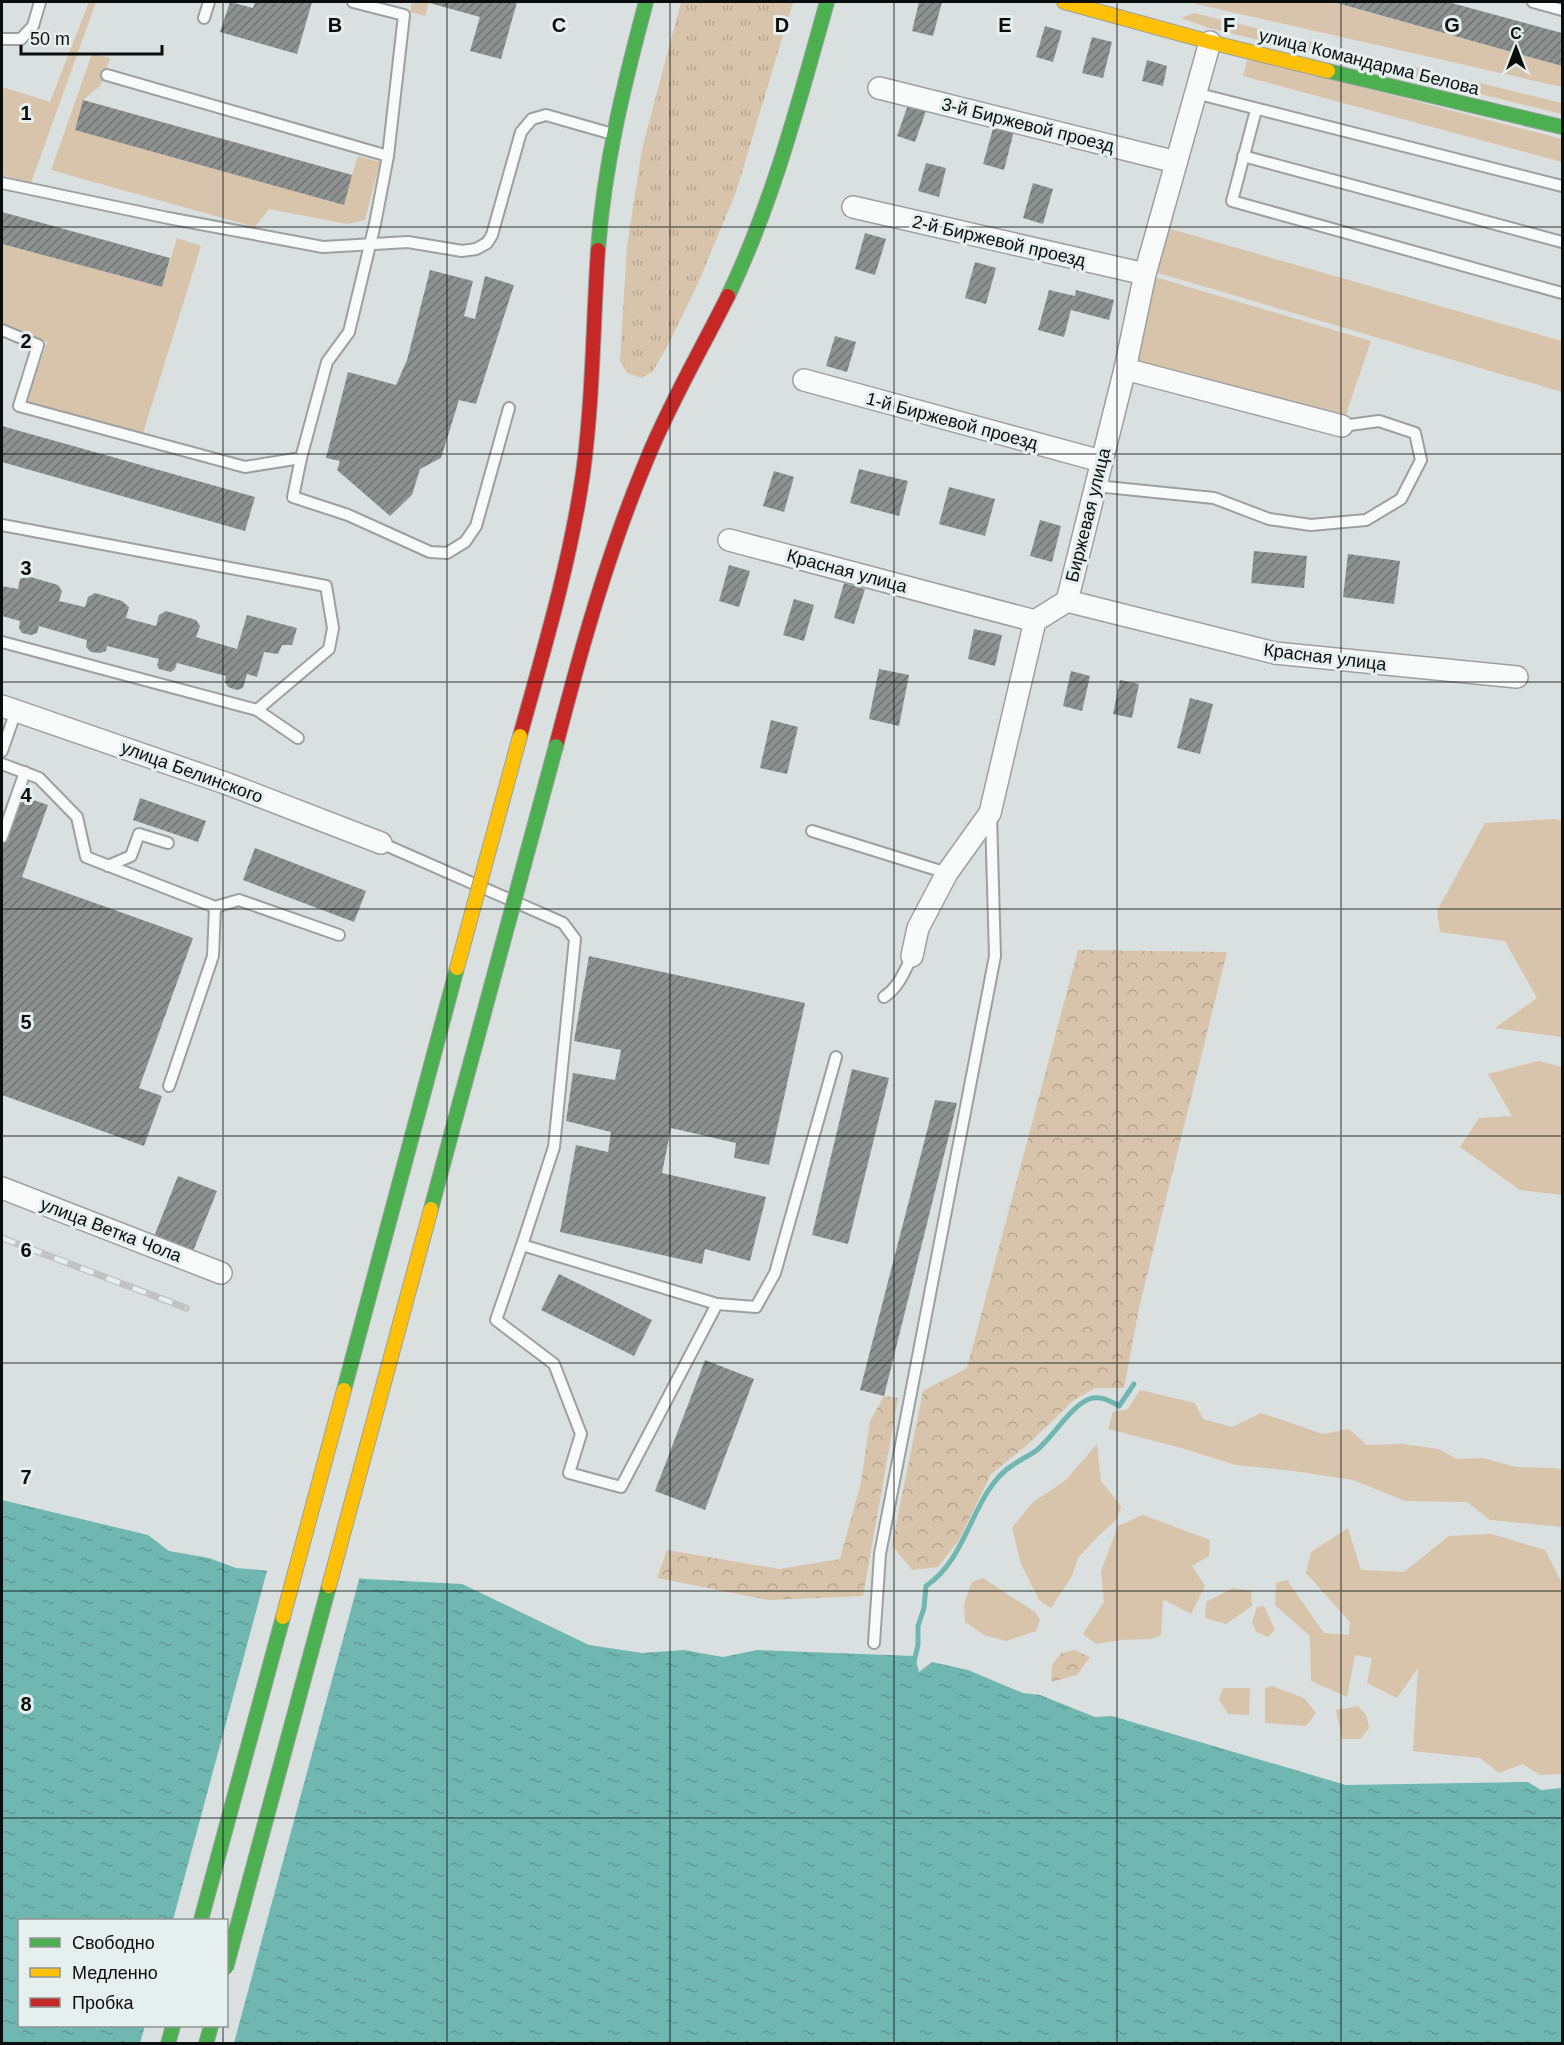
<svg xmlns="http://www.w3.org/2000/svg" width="1564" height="2045" viewBox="0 0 1564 2045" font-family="Arial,sans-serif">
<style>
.grass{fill:#d8c3ab}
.forest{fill:url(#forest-crowns)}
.park{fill:url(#park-tufts)}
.water{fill:url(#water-ripples);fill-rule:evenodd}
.pier{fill:#dae0df}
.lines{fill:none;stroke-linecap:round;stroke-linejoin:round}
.stream{stroke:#70b7b1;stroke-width:5}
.building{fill:url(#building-hatch)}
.lane-casing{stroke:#9ca1a0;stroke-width:14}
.street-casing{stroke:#9ca1a0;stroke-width:24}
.fast-casing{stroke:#9ca1a0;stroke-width:16}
.slow-casing{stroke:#9ca1a0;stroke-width:16}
.jam-casing{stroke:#9ca1a0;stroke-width:16}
.lane{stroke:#f9fafa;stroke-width:10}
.street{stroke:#f9fafa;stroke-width:21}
.fast{stroke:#4caf50;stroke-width:14}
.slow{stroke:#ffc107;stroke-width:14}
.jam{stroke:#c62828;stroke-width:14}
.rail-casing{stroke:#c1c2c2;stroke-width:7}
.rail{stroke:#e5efee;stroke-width:4.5;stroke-dasharray:14;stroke-linecap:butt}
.fast-bridge-casing{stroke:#9ca1a0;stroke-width:16;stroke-linecap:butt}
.slow-bridge-casing{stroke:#9ca1a0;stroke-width:16;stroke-linecap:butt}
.fast-bridge{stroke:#4caf50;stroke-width:14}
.slow-bridge{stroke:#ffc107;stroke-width:14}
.grid{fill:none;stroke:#0b0e0e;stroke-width:1.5;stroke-opacity:0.55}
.labels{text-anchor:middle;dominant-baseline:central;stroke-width:6;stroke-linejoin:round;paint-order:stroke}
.street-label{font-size:18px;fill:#0b0e0e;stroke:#e5efee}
.grid-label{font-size:20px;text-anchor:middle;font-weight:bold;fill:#0b0e0e;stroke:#e5efee;stroke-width:6;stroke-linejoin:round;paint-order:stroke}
</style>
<defs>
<pattern id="forest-crowns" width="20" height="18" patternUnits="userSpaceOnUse" patternTransform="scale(1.5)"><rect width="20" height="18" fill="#d8c3ab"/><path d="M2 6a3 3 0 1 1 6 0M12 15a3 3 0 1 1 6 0" fill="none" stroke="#b8a692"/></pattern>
<pattern id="park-tufts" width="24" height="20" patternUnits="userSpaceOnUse" patternTransform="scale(1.5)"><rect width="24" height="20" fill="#d8c3ab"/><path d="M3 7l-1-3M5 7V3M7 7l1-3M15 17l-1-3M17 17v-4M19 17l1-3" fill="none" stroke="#b8a692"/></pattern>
<pattern id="water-ripples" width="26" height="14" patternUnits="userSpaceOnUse" patternTransform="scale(1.5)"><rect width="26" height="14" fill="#70b7b1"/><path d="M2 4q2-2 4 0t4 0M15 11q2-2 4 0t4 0" fill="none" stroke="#609c97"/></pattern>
<pattern id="building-hatch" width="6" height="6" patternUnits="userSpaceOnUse" patternTransform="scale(1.5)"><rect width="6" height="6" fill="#8d9190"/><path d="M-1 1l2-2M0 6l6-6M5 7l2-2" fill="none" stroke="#717574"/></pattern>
</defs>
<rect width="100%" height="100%" fill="#dae0df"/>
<!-- grass -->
<g class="grass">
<path d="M89,2H96L31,183L2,175V87L50,102Z"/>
<path d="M412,2H429L425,16L410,12Z"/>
<path d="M1197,2H1331L1562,66V87L1196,4Z"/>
<path d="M1194,13L1562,103V114L1209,28L1181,18Z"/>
<path d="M92,54L110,58L101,85L83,100L352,175L358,156L380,162L365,220L347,224L269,209L255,227L51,170Z"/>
<path d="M1248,58L1562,139V162L1243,76Z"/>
<path d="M1167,228L1562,341V392L1155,272Z"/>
<path d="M177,238L201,246L143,433L27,402L47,342L2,323V244L162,287Z"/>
<path d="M1145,274L1371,341L1342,426L1125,369Z"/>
<path d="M1556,819L1562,821V1037L1495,1028L1537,998L1505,941L1440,932L1437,911L1485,823Z"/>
<path d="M1539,1061L1562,1067V1195L1520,1190L1460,1147L1479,1118L1512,1116L1488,1074Z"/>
<path d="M1140,1390L1195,1403L1203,1419L1232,1427L1261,1413L1323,1434L1349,1429L1367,1445L1402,1444L1439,1449L1456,1459L1482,1458L1516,1467L1555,1468L1562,1470V1527L1490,1520L1467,1502L1405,1501L1353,1480L1294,1471L1236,1465L1181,1448L1108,1429L1113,1412L1128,1409Z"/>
<path d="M1097,1444L1101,1481L1121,1506L1117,1519L1096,1538L1078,1558L1072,1576L1051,1608L1039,1600L1021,1564L1012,1528L1032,1503L1066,1480Z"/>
<path d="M1143,1515L1210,1540L1209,1556L1192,1566L1205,1586L1191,1614L1163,1599L1161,1635L1151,1639L1121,1640L1096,1644L1083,1634L1104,1602L1101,1571L1118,1526Z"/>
<path d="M1348,1528L1361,1570L1404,1572L1449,1536L1492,1534L1545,1550L1562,1583V1774L1540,1775L1523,1764L1499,1773L1480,1758L1413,1751L1418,1668L1397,1698L1367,1683L1372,1658L1355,1655L1347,1697L1311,1681L1310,1636L1275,1605L1276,1583L1287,1580L1324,1633L1349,1635L1350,1622L1306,1573L1311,1552Z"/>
<path d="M983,1578L1035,1612L1040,1620L1036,1631L1006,1641L984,1635L965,1622L964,1604L972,1582Z"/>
<path d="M1233,1588L1251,1591L1252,1606L1226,1624L1205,1618L1206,1602Z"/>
<path d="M1264,1606L1275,1630L1268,1637L1256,1632L1252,1622L1257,1607Z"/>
<path d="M1272,1686L1304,1698L1316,1713L1306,1726L1265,1723V1688Z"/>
<path d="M1223,1688H1250L1249,1715L1228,1714L1219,1699Z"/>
<path d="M1358,1706L1366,1715L1369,1728L1360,1739H1342L1336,1710Z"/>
</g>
<!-- forest -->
<g class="forest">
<path d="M1078,950L1227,952L1139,1308L1124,1388H1095L1074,1400L1027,1445L991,1474L959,1540L938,1567L912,1570L892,1545L923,1391L967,1368Z"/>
<path d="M884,1396L898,1398L863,1596L769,1600L657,1578L667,1550L779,1569L840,1559L861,1482L870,1421Z"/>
<path d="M1075,1650L1090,1657L1077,1675L1051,1682L1052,1665L1061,1653Z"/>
</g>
<!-- park -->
<path class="park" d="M681,2H793L736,192L699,281L668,345L653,371L642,378L627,373L620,361L627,246L642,149Z"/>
<!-- water -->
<path class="water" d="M2,1500L148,1535L169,1551L209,1558L236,1568L366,1579L462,1584L589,1645L642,1653L684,1650L723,1657L757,1650L915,1656L919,1672L932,1662L968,1670L1023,1693L1040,1695L1095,1717L1112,1716L1346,1785L1528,1782L1541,1790L1562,1788V2043L2,2044ZM20,1920H226V2026H20Z"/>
<!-- pier -->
<path class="pier" d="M268,1567L360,1576L234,2043H140L145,2026H226V1920H173Z"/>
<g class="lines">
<!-- stream -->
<path class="stream" d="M914,1662L918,1645V1626L924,1608L926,1586C959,1564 968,1522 988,1491C994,1482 1004,1470 1013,1465C1021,1459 1029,1456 1037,1450C1053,1437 1070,1407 1089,1399C1100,1395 1110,1401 1119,1406L1134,1384"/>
</g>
<!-- building -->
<g class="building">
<path d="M230,2L253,8L255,2H312L297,54L220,32Z"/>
<path d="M426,2H517L501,59L470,51L480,17Z"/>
<path d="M919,2H942L933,36L912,31Z"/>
<path d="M1333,2H1448L1562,33V66Z"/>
<path d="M1045,26L1062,31L1053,62L1036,57Z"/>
<path d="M1092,37L1112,42L1103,78L1082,73Z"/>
<path d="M1147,60L1167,66L1163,86L1142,81Z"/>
<path d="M83,100L352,175L344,205L75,130Z"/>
<path d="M908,105L926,111L915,142L897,136Z"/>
<path d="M994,125L1014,131L1004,170L983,164Z"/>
<path d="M926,163L946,168L939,197L918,191Z"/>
<path d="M1033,183L1053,189L1043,224L1023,218Z"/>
<path d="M2,212L170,258L162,287L2,244Z"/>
<path d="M865,233L886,239L875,275L855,269Z"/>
<path d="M975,262L996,268L986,304L965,298Z"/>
<path d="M430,270L473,281L464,316L475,319L485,276L514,285L476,404L459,400L441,458L420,469L412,495L390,516L337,470L340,461L326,458L348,372L396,385L407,360Z"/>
<path d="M1049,290L1075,296L1076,290L1114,300L1109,320L1071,310L1064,337L1038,330Z"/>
<path d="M835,336L856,342L847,372L826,366Z"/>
<path d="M2,426L255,497L245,531L2,462Z"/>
<path d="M859,469L908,481L899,516L850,503Z"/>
<path d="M774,471L794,477L784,512L763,506Z"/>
<path d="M949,487L995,499L985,536L939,524Z"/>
<path d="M1040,520L1061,526L1052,562L1030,556Z"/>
<path d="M1254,551L1307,556L1304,588L1251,583Z"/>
<path d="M1348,554L1400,561L1394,604L1343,597Z"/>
<path d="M729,565L750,571L739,607L719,601Z"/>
<path d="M27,576L58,585L62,591L59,601L85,607L88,597L95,593L122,601L129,607L126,618L156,626L159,615L166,611L196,620L200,626L196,637L237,649L247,615L297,628L292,645H282L278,654L264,652L257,677L247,674L243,688L237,690L228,687L225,682L226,676L177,663L175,669L171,672L159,669L157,665L159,659L107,646L106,651L100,653L91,652L86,647L87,640L39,626L37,633L31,635L22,633L19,628L20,621L2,616V586L18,589L20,579Z"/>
<path d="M844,583L865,589L854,624L834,618Z"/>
<path d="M794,599L814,605L804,641L783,635Z"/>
<path d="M974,629L1002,635L995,666L968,659Z"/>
<path d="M879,669L909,675L899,726L869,719Z"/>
<path d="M1071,671L1090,676L1082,711L1063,706Z"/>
<path d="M1120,680L1139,684L1132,718L1113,714Z"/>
<path d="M1190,698L1213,704L1200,754L1177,748Z"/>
<path d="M771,720L798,727L787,774L760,768Z"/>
<path d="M19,795L48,805L22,877L193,938L139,1088L162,1096L144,1146L2,1095V844Z"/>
<path d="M140,798L206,821L198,842L133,820Z"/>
<path d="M255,848L366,891L354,922L243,880Z"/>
<path d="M589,956L805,1003L769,1165L734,1158L736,1143L671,1128L662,1173L766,1197L750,1261L705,1249L702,1264L560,1232L576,1145L608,1152L611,1132L566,1121L573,1073L615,1080L621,1050L574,1041Z"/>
<path d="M852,1069L889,1078L848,1244L812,1235Z"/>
<path d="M935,1100L957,1103L884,1396L860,1390Z"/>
<path d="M178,1176L217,1191L192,1254L153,1239Z"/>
<path d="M559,1274L652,1320L634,1356L541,1310Z"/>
<path d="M705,1360L754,1379L705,1510L655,1491Z"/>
</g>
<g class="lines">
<!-- lane casing -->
<g class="lane-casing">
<g id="lane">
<path d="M353,2L404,15L388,156"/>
<path d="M1533,2L1562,10"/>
<path d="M204,18L209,2"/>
<path d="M2,39H21L33,26L40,2"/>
<path d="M1195,93L1562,186"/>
<path d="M1256,110L1232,201L1562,293"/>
<path d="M1243,156L1562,242"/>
<path d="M2,183L168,218L323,247L408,242L462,251L476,249L487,243L492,235L521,132L532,119L546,115L609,133"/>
<path d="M2,330L38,345L19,406L245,467L301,458L327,362L349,332L375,224L388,156L107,75"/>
<path d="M301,458L293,497L348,515L430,552L447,553L465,542L476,526L509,408"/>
<path d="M1096,486L1214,498L1269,519L1311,525L1366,520L1401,499L1421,460L1415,433L1379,421L1342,426"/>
<path d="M2,525L326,586L333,628L329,649L257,710"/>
<path d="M2,642L257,710L298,738"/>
<path d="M2,751L16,711"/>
<path d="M2,764L39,778L77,817L86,857L215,907L239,900L339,935"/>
<path d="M812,831L947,873"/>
<path d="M2,837L25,772"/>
<path d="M381,843L563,923L575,939L554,1147L522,1245L717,1304L756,1307L775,1273L836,1057"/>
<path d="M108,866L131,856L139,834L168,843"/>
<path d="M884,997C899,987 904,972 912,956"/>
<path d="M169,1086L213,956L215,907"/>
<path d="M522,1245L496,1320L554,1364L581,1434L569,1473L621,1487L717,1304"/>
<path d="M874,1643L880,1554L995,956L991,816"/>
</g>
</g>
<!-- street casing -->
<g class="street-casing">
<g id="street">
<path d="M879,88L1176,162"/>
<path d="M853,207L1145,274"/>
<path d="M1125,369L1342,426"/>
<path d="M804,380L1101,461"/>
<path d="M729,540L1035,621"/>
<path d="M1067,601L1275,653L1517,677"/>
<path d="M2,706L228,784L381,843"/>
<path d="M912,956L918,928L947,873L990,813L1035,621L1067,601L1125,369L1145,274L1210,42"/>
<path d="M2,1188L221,1273"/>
</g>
</g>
<!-- fast casing -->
<g class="fast-casing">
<g id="fast">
<path d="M1328,71L1562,127"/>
<path d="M598,250C604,165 624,84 646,2"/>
<path d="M728,296C773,202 799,102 827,2"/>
<path d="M168,2044L173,2026"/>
<path d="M206,2044L211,2026"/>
</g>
</g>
<!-- slow casing -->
<g class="slow-casing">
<path id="slow" d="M1064,2L1210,42L1328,71"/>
</g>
<!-- jam casing -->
<g class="jam-casing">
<g id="jam">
<path d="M520,736C544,649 570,563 583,473C593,399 593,324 598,250"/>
<path d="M556,746C581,649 608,552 647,459C670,403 701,350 728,296"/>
</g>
</g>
<!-- lane -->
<use href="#lane" class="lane"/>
<!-- street -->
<use href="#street" class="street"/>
<!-- fast -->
<use href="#fast" class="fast"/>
<!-- slow -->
<use href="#slow" class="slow"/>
<!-- jam -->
<use href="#jam" class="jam"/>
<!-- rail casing -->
<g class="rail-casing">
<path id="rail" d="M2,1238L186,1308"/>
</g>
<!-- rail -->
<use href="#rail" class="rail"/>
<!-- fast-bridge casing -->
<g class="fast-bridge-casing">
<g id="fast-bridge">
<path d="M431,1209L556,746"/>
<path d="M344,1390L457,968"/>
<path d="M201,1920L283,1617"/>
<path d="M226,1968L329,1586"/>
</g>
</g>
<!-- slow-bridge casing -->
<g class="slow-bridge-casing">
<g id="slow-bridge">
<path d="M457,968L520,736"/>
<path d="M329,1586L431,1209"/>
<path d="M283,1617L344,1390"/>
</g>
</g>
<!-- fast-bridge -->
<use href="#fast-bridge" class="fast-bridge"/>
<!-- slow-bridge -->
<use href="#slow-bridge" class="slow-bridge"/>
</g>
<!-- grid -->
<path class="grid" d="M223,2V1920M447,2V2044M670,2V2044M894,2V2044M1117,2V2044M1341,2V2044M2,227H1562M2,454H1562M2,682H1562M2,909H1562M2,1136H1562M2,1363H1562M2,1591H1562M2,1818H1562M223,2026V2044"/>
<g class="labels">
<!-- street labels -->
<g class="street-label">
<text transform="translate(1369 62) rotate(14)">улица Командарма Белова</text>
<text transform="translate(1028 125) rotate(14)">3-й Биржевой проезд</text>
<text transform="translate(999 241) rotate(13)">2-й Биржевой проезд</text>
<text transform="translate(952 421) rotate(15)">1-й Биржевой проезд</text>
<text transform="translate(1088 515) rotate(-76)">Биржевая улица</text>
<text transform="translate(847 571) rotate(15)">Красная улица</text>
<text transform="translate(1325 657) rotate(7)">Красная улица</text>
<text transform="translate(192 772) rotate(20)">улица Белинского</text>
<text transform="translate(111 1230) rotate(21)">улица Ветка Чола</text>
</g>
</g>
<g class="grid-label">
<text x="335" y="32">B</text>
<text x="559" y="32">C</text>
<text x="782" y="32">D</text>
<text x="1005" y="32">E</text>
<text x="1229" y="32">F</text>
<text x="1452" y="32">G</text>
<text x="26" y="120">1</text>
<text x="26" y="348">2</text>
<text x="26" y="575">3</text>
<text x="26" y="802">4</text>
<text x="26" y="1029">5</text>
<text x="26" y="1257">6</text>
<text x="26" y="1484">7</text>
<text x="26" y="1711">8</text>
</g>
<!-- border -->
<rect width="1564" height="2045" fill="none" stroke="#0b0e0e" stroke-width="6"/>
<!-- legend -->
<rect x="18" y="1919" width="210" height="108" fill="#e5efee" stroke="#8e9594" stroke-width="1.5"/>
<rect x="30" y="1938" width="30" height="9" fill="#4caf50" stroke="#8e9594" stroke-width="1.5"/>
<text x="72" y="1949" font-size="18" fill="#0b0e0e">Свободно</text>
<rect x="30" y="1968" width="30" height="9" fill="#ffc107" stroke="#8e9594" stroke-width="1.5"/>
<text x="72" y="1979" font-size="18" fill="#0b0e0e">Медленно</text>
<rect x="30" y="1998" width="30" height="9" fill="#c62828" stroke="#8e9594" stroke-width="1.5"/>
<text x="72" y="2009" font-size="18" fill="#0b0e0e">Пробка</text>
<!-- north arrow -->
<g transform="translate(1516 48)" stroke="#e5efee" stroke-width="4.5" paint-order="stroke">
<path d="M0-4.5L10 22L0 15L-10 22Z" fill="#0b0e0e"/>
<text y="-9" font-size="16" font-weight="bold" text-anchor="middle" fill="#0b0e0e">С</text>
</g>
<!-- scale -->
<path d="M21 45v9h141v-9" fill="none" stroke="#0b0e0e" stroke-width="3"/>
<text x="30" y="45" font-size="18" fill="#0b0e0e" stroke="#e5efee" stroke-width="4.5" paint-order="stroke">50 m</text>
</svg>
